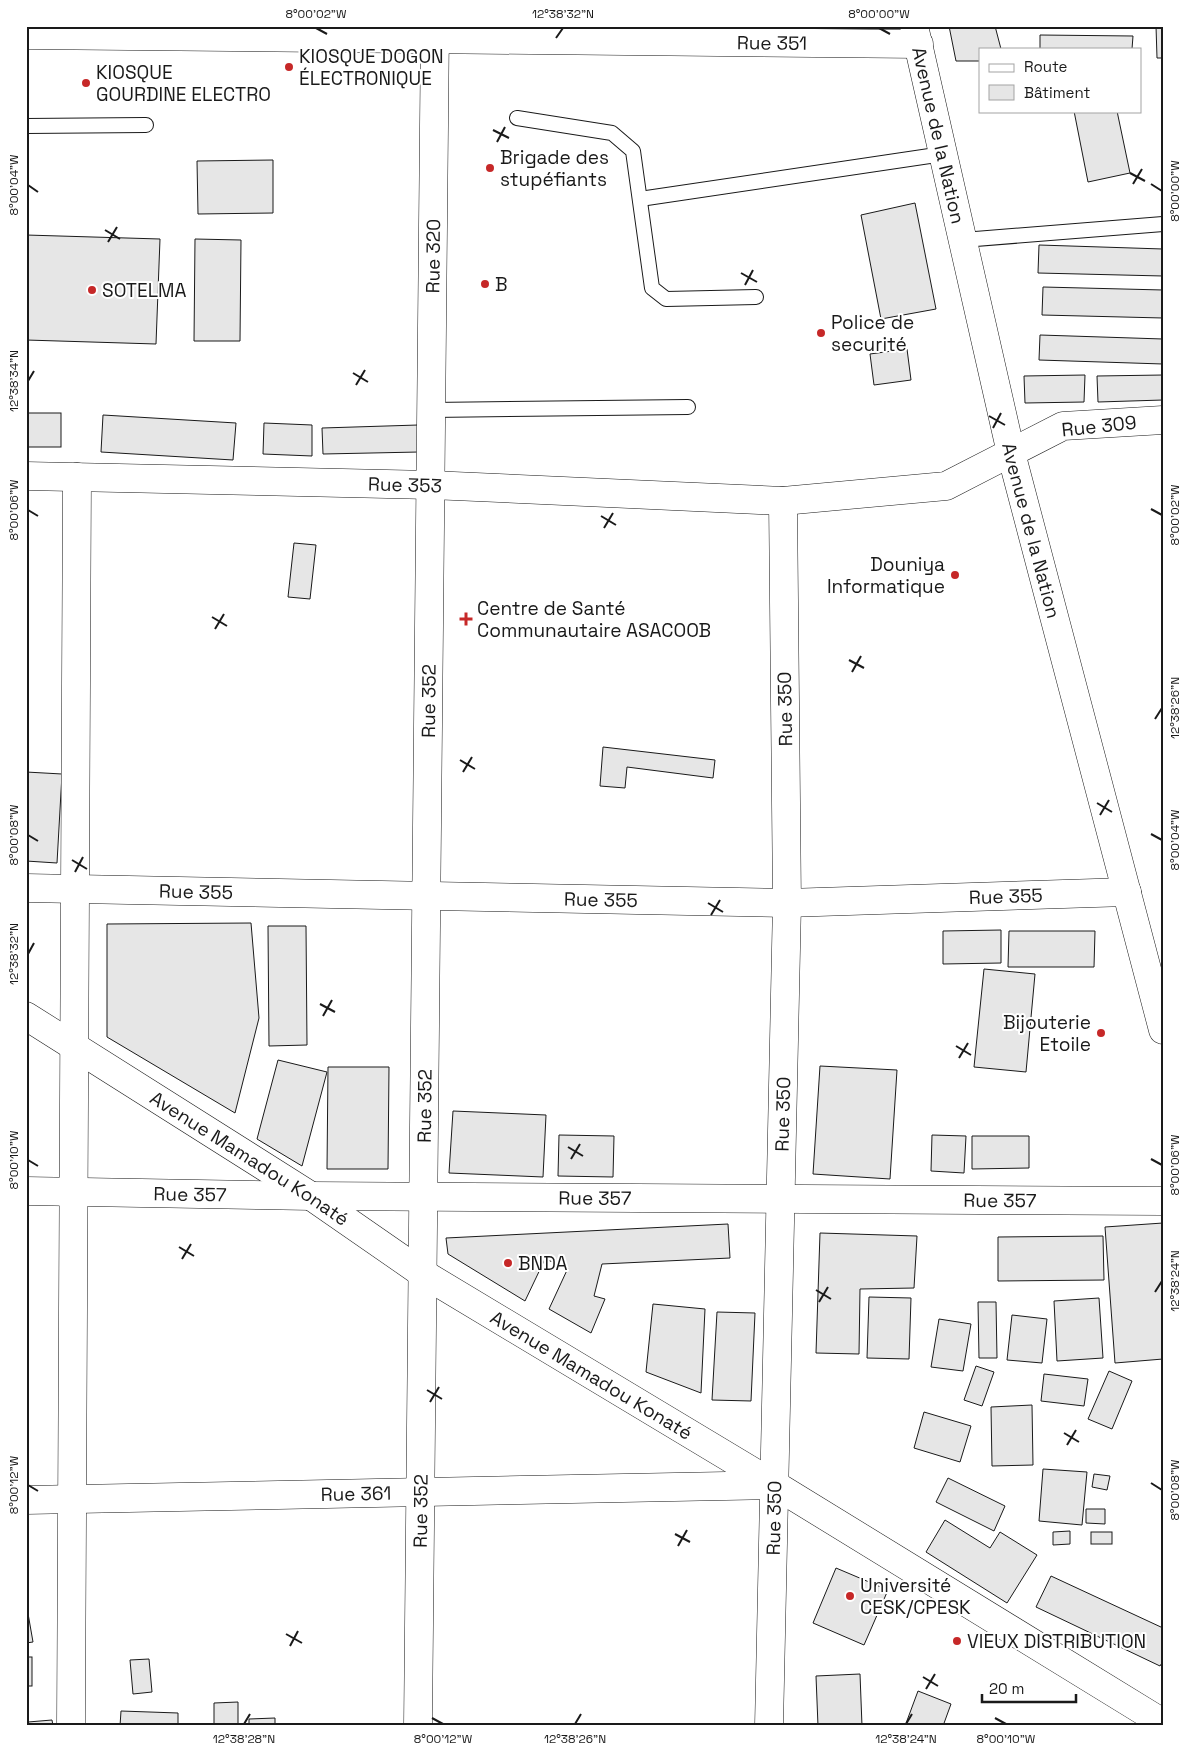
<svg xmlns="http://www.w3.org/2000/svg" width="1189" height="1752" viewBox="0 0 1189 1752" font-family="'Space Grotesk',sans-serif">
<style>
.building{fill:#e6e6e6;stroke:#1a1a1a}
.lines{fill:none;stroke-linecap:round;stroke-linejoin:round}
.lane-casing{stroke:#1a1a1a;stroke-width:16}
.street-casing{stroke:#1a1a1a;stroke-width:29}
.secondary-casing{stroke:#1a1a1a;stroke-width:29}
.lane{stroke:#fff;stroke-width:14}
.street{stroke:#fff;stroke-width:28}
.secondary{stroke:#fff;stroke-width:28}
.ticks{fill:none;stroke:#1a1a1a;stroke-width:2}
.poi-dot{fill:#c62828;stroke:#fff;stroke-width:2}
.labels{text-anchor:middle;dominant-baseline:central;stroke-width:4;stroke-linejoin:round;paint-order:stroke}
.street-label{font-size:19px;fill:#1a1a1a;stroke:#fff}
.poi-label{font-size:19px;fill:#1a1a1a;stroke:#fff;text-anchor:start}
.neatline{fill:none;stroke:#1a1a1a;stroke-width:2}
.ticks-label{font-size:12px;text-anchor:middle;fill:#1a1a1a}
</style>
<rect width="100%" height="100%" fill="#fff"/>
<!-- building -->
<g class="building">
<path d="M949,26H995L1001,49H980V61H956Z"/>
<path d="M1156,26H1163V58H1157Z"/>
<path d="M1040,35L1133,36L1132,49H1040Z"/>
<path d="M1074,111H1117L1130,173L1088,182Z"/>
<path d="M273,160V213L198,214L197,161Z"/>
<path d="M915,203L936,309L881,319L861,215Z"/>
<path d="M26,235L160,239L156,344L26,340Z"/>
<path d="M195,239L241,240L240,341H194Z"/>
<path d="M1039,245L1163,249V276L1038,273Z"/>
<path d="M1043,287L1163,290V318L1042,315Z"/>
<path d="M1040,335L1163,339V364L1039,360Z"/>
<path d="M907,349L911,380L874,385L870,354Z"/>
<path d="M1085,375L1084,402L1025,403L1024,376Z"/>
<path d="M1163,375V400L1098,402L1097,376Z"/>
<rect x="26" y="413" width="35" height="34"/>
<path d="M103,415L236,423L233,460L101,452Z"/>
<path d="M264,423L312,425V456L263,454Z"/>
<path d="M418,425L419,452L323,454L322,428Z"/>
<path d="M294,543L316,545L310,599L288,597Z"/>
<path d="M603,747L715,760L713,778L627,767L625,788L600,786Z"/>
<path d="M26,772L62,774L57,863L26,861Z"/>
<path d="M251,923L259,1018L235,1113L107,1037V924Z"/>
<path d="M268,926H306L307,1045L269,1046Z"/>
<path d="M1001,930V963L943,964V931Z"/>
<path d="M1009,931H1095L1094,967H1008Z"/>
<path d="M984,969L1035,974L1026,1072L974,1067Z"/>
<path d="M278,1060L327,1072L302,1166L257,1139Z"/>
<path d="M820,1066L897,1070L890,1179L813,1174Z"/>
<path d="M328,1067H389L388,1169H327Z"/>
<path d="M453,1111L546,1115L543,1177L449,1173Z"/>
<path d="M559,1135L614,1136L613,1177L558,1176Z"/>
<path d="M932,1135L966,1136L964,1173L931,1171Z"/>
<path d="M972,1136H1029V1168L972,1169Z"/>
<path d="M1163,1223V1359L1115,1363L1105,1227Z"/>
<path d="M728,1224L730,1258L602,1264L594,1296L605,1299L591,1333L549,1309L568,1268L545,1259L525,1301L448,1254L446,1238Z"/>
<path d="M820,1233L917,1236L914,1288L860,1289L859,1354L816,1353Z"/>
<path d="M1103,1236L1104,1280L998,1281V1237Z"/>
<path d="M869,1297L911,1298L909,1359L867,1358Z"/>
<path d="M1099,1298L1103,1358L1057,1361L1054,1301Z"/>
<path d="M978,1302H996L997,1358H979Z"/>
<path d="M653,1304L705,1309L701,1393L646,1372Z"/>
<path d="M717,1312L755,1313L751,1401L712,1400Z"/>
<path d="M1012,1315L1047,1319L1042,1363L1007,1360Z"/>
<path d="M939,1319L971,1324L963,1371L931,1367Z"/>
<path d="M976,1366L994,1372L982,1406L964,1400Z"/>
<path d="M1109,1371L1132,1381L1112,1429L1088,1419Z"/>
<path d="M1044,1374L1088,1379L1084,1406L1041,1401Z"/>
<path d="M1032,1405L1033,1465L992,1466L991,1407Z"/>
<path d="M924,1412L971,1426L960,1462L914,1448Z"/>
<path d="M1043,1469L1087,1472L1082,1525L1039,1521Z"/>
<path d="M1094,1474L1110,1476L1107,1490L1092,1487Z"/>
<path d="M948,1478L1005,1506L994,1531L936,1502Z"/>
<path d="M1086,1509H1105V1524L1086,1523Z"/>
<path d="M945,1520L990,1548L1000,1532L1037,1555L1007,1603L926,1552Z"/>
<path d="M1070,1531V1544L1053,1545V1532Z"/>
<rect x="1091" y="1532" width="21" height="12"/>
<path d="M836,1568L888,1590L864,1645L813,1623Z"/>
<path d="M1051,1576L1163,1628V1661L1160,1666L1036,1607Z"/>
<path d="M26,1602L33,1642L26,1643Z"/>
<rect x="26" y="1657" width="6" height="29"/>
<path d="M149,1659L152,1692L133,1694L130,1660Z"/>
<path d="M860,1674L862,1726H818L816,1676Z"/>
<path d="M918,1691L951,1704L943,1726H905Z"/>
<path d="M238,1702V1726H214V1703Z"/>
<path d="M121,1711L178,1713V1726H120Z"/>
<path d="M275,1718V1726H249V1719Z"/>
<path d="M52,1720L53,1726H28V1722Z"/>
</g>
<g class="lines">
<!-- lane casing -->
<g class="lane-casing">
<g id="lane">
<path d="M517,118L612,133L633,151L652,288L666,299L756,297"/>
<path d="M26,126L146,125"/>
<path d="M640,199L943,154"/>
<path d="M963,240L1163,224"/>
<path d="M431,410L688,407"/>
</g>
</g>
<!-- street casing -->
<g class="street-casing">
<g id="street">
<path id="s1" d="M26,35L919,44"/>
<path id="s2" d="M26,476L431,485L783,501L946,486L1063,426L1163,420"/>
<path id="s3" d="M26,888L787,903L1127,892"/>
<path id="s4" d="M26,1191L311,1196L1163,1201"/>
<path id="s5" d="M26,1500L775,1485"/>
<path d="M71,1726L77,477"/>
<path id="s6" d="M418,1726L435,26"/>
<path id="s7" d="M769,1726L787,903L783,501"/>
</g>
</g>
<!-- secondary casing -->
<g class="secondary-casing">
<g id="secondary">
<path id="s8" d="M914,26L1011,453L1163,1030"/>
<path id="s9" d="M26,1016L311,1196L422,1273L775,1485L1163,1723"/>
</g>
</g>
<!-- lane -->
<use href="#lane" class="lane"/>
<!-- street -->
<use href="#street" class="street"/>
<!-- secondary -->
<use href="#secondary" class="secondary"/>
</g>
<!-- ticks -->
<path class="ticks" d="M316,28L327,34M879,28L890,34M556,38L563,28M493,130L509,138M497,142L505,127M1130,173L1145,181M1133,184L1142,169M1151,184L1162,191M28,185L38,192M105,230L120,239M108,242L117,227M741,273L757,282M745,285L753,270M353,373L368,382M28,381L34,371M356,385L365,370M989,416L1005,425M993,428L1001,413M1151,509L1162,515M28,510L38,516M601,516L616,525M604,528L613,513M212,617L227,626M215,629L224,614M849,660L864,668M852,672L861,656M1155,719L1162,708M460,760L475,769M463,772L472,757M1097,803L1112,812M1100,815L1109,800M1151,834L1162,840M28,835L38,841M72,860L87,869M75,872L83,857M708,903L723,912M711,915L720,900M28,954L34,943M320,1004L335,1012M323,1016L332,1000M956,1046L971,1055M959,1058L968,1043M568,1147L583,1156M571,1159L580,1144M1151,1159L1162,1165M28,1160L38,1166M179,1247L194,1256M182,1259L191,1244M816,1290L831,1299M1155,1292L1162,1281M819,1302L828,1287M427,1390L442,1399M430,1402L439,1387M1064,1433L1079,1442M1067,1445L1076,1430M1151,1483L1162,1490M28,1485L38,1491M675,1534L690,1542M678,1546L687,1530M286,1634L302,1643M290,1646L298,1631M923,1677L938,1686M926,1689L935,1674M432,1718L443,1724M995,1718L1006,1724M244,1724L250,1714M575,1724L581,1714M906,1724L912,1714"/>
<!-- markers -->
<g class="poi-dot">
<circle cx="289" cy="67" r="5"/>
<circle cx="86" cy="83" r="5"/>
<circle cx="490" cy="168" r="5"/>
<circle cx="485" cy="284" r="5"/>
<circle cx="92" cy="290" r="5"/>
<circle cx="821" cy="333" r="5"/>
<circle cx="955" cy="575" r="5"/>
<path d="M463.5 611.5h5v5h5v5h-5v5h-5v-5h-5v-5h5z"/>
<circle cx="1101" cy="1033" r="5"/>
<circle cx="508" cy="1263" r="5"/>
<circle cx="850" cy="1596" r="5"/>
<circle cx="957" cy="1641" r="5"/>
</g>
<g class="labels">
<!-- street labels -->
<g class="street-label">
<text stroke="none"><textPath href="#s1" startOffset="746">Rue 351</textPath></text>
<text stroke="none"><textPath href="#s8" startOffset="112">Avenue de la Nation</textPath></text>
<text stroke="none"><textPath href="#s6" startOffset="1470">Rue 320</textPath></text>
<text transform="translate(1099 426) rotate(-6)">Rue 309</text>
<text stroke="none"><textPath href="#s2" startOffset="379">Rue 353</textPath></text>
<text stroke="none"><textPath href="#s8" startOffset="518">Avenue de la Nation</textPath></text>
<text stroke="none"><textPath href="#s6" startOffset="1025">Rue 352</textPath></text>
<text transform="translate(785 709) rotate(-91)">Rue 350</text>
<text stroke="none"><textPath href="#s3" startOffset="170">Rue 355</textPath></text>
<text stroke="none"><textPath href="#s3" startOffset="980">Rue 355</textPath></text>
<text stroke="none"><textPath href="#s3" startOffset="575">Rue 355</textPath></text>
<text stroke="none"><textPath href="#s6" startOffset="620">Rue 352</textPath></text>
<text stroke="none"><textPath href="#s7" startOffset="612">Rue 350</textPath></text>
<text stroke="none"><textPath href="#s9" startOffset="265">Avenue Mamadou Konaté</textPath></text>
<text stroke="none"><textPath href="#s4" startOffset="164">Rue 357</textPath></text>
<text stroke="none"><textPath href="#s4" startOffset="569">Rue 357</textPath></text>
<text stroke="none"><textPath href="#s4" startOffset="974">Rue 357</textPath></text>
<text stroke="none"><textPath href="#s9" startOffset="670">Avenue Mamadou Konaté</textPath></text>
<text stroke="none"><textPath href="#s5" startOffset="330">Rue 361</textPath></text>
<text stroke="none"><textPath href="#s6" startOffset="215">Rue 352</textPath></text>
<text stroke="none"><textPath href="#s7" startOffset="208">Rue 350</textPath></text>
</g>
<!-- poi labels -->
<g class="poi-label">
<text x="299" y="56">KIOSQUE DOGON<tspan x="299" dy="22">ÉLECTRONIQUE</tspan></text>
<text x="96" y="72">KIOSQUE<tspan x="96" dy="22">GOURDINE ELECTRO</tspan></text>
<text x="500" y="157">Brigade des<tspan x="500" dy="22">stupéfiants</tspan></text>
<text x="495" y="284">B</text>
<text x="102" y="290">SOTELMA</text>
<text x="831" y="322">Police de<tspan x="831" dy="22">securité</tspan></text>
<text x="945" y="564" text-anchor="end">Douniya<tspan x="945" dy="22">Informatique</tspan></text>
<text x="477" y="608">Centre de Santé<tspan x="477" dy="22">Communautaire ASACOOB</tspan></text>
<text x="1091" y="1022" text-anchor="end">Bijouterie<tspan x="1091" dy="22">Etoile</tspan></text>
<text x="518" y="1263">BNDA</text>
<text x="860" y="1585">Université<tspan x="860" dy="22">CESK/CPESK</tspan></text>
<text x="967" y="1641">VIEUX DISTRIBUTION</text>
</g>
</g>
<!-- border -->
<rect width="1189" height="1752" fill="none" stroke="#ffffff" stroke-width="55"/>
<!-- legend -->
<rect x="979" y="48" width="162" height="65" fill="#ffffff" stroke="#a3a3a3"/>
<rect x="989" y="64" width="25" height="8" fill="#ffffff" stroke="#a3a3a3"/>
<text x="1024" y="72" font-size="15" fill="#1a1a1a">Route</text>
<rect x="989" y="85" width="25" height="15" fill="#e6e6e6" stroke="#a3a3a3"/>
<text x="1024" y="98" font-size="15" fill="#1a1a1a">Bâtiment</text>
<!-- scale -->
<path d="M982 1694v8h94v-8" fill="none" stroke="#1a1a1a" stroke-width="2.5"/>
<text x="989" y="1694" font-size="15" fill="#1a1a1a" stroke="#ffffff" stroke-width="4" paint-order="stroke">20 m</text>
<rect x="28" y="28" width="1134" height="1696" class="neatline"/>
<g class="ticks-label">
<text x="316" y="18">8°00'02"W</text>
<text x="563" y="18">12°38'32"N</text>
<text x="879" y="18">8°00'00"W</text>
<text transform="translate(14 185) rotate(-90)" y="4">8°00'04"W</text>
<text transform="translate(1175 191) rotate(-90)" y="4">8°00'00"W</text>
<text transform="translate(14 381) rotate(-90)" y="4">12°38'34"N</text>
<text transform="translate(14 510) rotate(-90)" y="4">8°00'06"W</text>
<text transform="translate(1175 515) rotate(-90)" y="4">8°00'02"W</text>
<text transform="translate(1175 708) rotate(-90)" y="4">12°38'26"N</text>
<text transform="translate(14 835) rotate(-90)" y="4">8°00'08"W</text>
<text transform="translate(1175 840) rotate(-90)" y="4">8°00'04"W</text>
<text transform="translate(14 954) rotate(-90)" y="4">12°38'32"N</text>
<text transform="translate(14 1160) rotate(-90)" y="4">8°00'10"W</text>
<text transform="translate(1175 1165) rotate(-90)" y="4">8°00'06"W</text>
<text transform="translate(1175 1281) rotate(-90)" y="4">12°38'24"N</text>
<text transform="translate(14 1485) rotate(-90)" y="4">8°00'12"W</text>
<text transform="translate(1175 1490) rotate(-90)" y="4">8°00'08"W</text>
<text x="244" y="1743">12°38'28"N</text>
<text x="443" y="1743">8°00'12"W</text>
<text x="575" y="1743">12°38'26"N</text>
<text x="906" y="1743">12°38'24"N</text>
<text x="1006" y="1743">8°00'10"W</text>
</g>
</svg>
